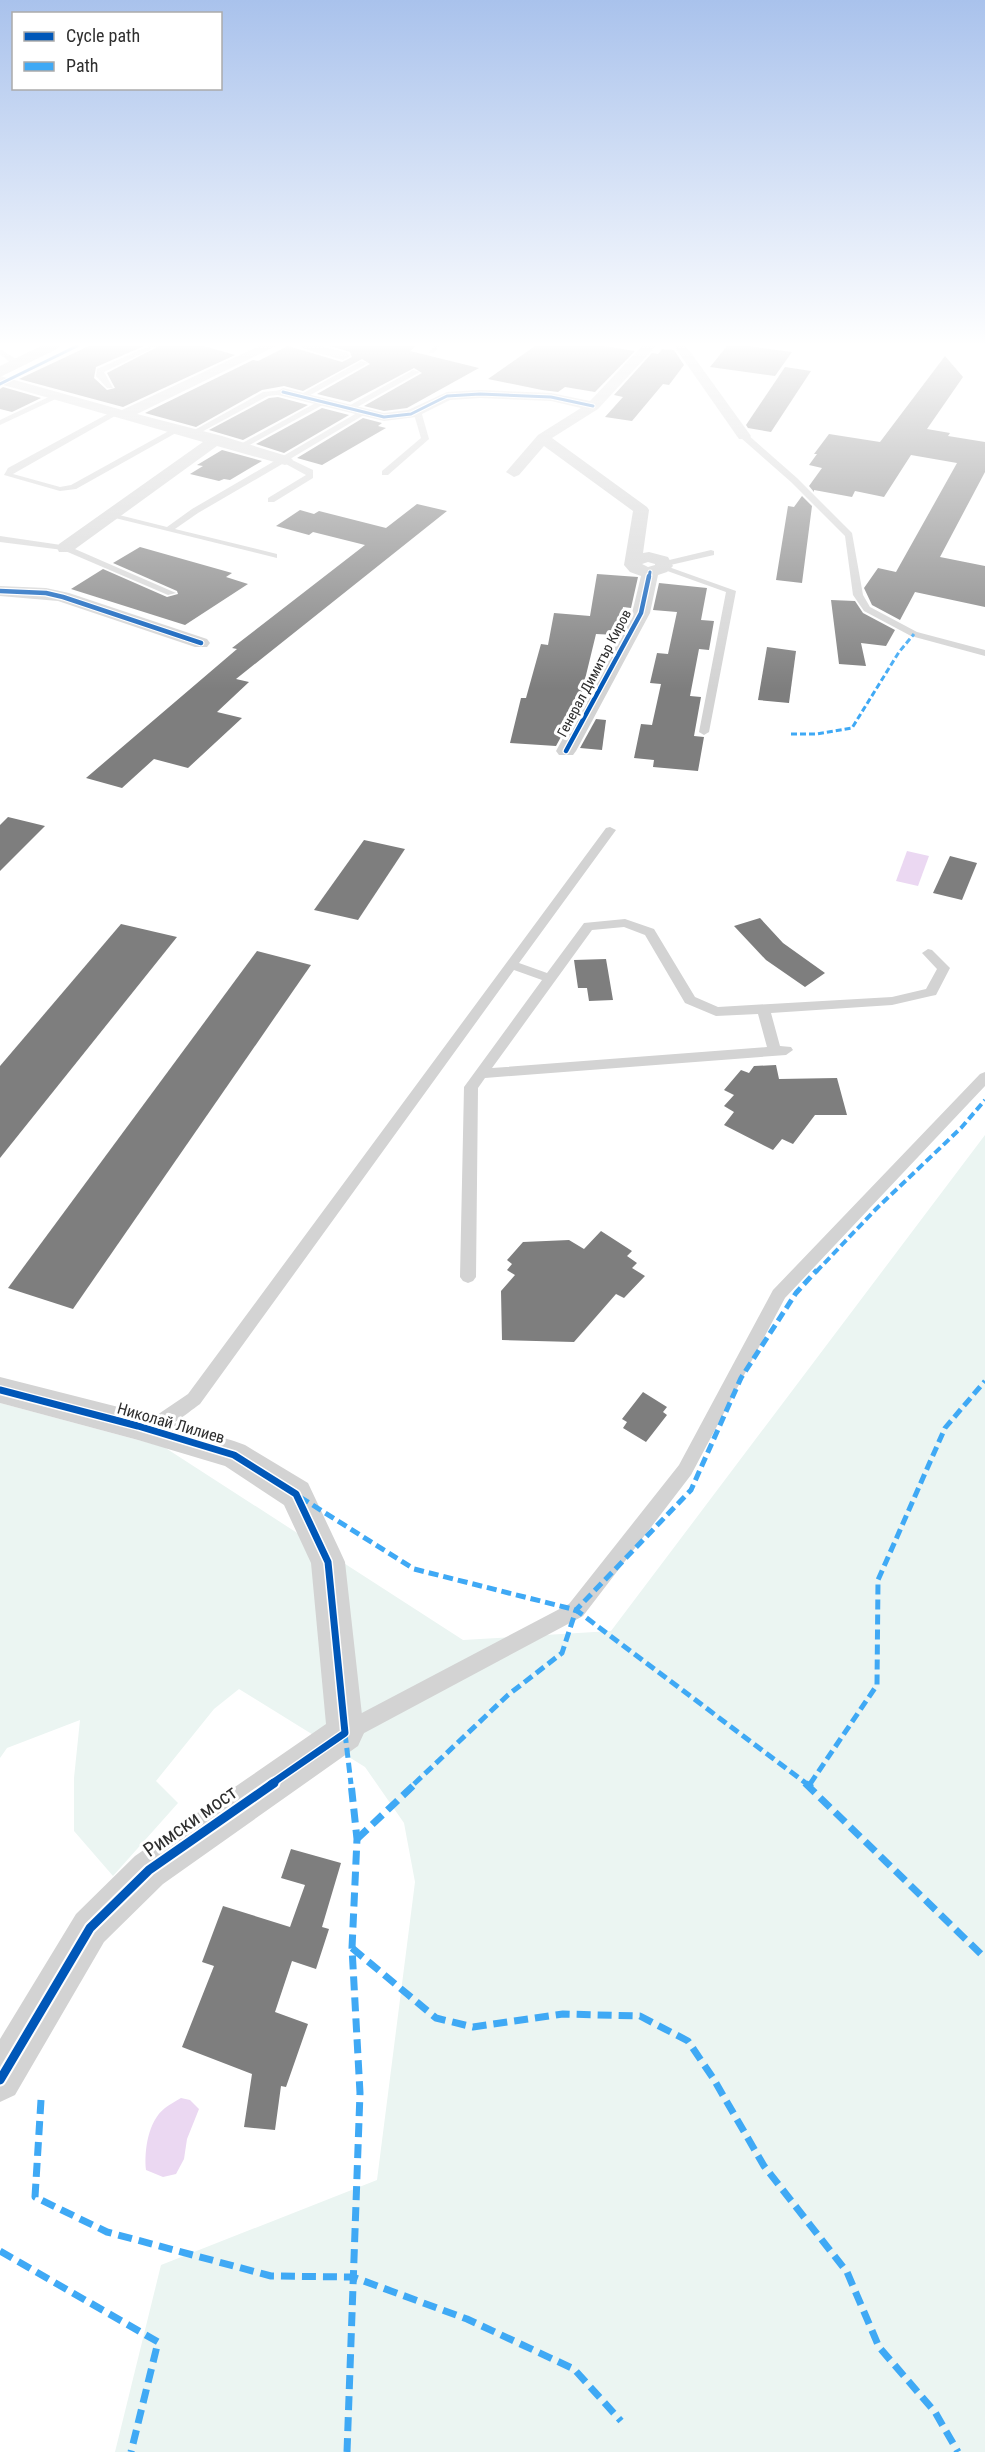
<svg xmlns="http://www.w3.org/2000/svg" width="985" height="2452" viewBox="0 0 985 2452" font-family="'Roboto Condensed',sans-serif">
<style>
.green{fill:#ebf5f2}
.water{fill:#ebd8f2}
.building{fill:#7e7e7e}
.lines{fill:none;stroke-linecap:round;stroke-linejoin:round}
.lane{fill:#d3d3d3;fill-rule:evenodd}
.street{fill:#d3d3d3;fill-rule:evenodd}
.primary{fill:#c6c6c6;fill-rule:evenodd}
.quiet-far3{stroke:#3fa9f5;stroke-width:3;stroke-dasharray:6 3;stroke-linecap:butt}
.quiet-far2{stroke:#3fa9f5;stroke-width:4;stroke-dasharray:8 4;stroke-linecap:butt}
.quiet-far1{stroke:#3fa9f5;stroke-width:5;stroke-dasharray:10 5;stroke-linecap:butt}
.quiet{stroke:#3fa9f5;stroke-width:7;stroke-dasharray:14 7;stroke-linecap:butt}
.cycleway-far3-casing{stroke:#fff;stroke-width:5}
.cycleway-far2-casing{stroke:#fff;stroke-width:7}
.cycleway-far1-casing{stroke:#fff;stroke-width:10}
.cycleway-casing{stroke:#fff;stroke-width:13}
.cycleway-far3{stroke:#0057b8;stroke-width:3}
.cycleway-far2{stroke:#0057b8;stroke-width:4.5}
.cycleway-far1{stroke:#0057b8;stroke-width:7}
.cycleway{stroke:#0057b8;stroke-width:9}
.labels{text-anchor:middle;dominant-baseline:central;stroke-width:6;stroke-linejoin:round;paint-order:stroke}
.far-street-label{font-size:14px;fill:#2e2e2e;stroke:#fff}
.street-label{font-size:16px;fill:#2e2e2e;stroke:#fff}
.near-street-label{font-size:20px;fill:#2e2e2e;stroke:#fff}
</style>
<rect width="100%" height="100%" fill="#fff"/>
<!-- green -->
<path class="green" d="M985,1135V2452H115L161,2265L377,2180L415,1882L404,1823L365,1767L239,1689L214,1709L156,1781L178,1803L113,1876L74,1831V1778L80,1720L7,1748L0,1758V1403L164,1447L463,1640L611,1631Z"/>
<!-- water -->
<g class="water">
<path d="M907,851L929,856L918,886L896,881Z"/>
<path d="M181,2098L190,2100L199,2109L187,2139L184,2159L176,2174L163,2177L146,2170C144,2151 148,2121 165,2108C170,2104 176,2101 181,2098Z"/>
</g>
<!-- building -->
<g class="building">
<path d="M89,346H144L96,367L94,378L107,390L115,388L107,373L159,346H204L235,355L123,407L19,379Z"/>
<path d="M288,346L342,362L352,357L350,352L330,346H416L410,351L479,368L407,408L384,411L364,406L422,373L414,368L350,402L317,394L370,364L362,359L303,391L284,386L262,390L196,427L145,413L253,360L258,361Z"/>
<path d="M535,346H603L635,351L595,392L565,387L558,392L542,390L488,379Z"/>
<path d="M727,346H747L792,352L775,376L710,367Z"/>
<path d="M662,349L674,350L684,365L669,385L663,384L632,421L605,417L623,397L614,395L652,353L658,354Z"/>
<path d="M945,356L963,377L927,429L950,433L948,436L985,442V472L940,557L985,566V607L915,592L900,620L872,605L864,588L878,568L896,572L957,463L911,455L884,497L855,491L852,497L814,490V492L809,486L822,468L809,465L817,454H814L829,434L880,442Z"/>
<path d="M785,367L811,371L771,432L748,428L746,425Z"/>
<path d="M3,387L41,398L12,412L0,409V389Z"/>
<path d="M278,397L308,405L243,440L209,430L269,398Z"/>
<path d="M322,408L349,415L284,453L256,444Z"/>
<path d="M363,418L382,423L378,426L386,428L322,465L297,458Z"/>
<path d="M222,450L262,461L230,480L224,479L219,481L190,474L203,466L197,465Z"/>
<path d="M802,496L812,506L802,583L776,580L788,506L794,507Z"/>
<path d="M417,504L447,511L236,679L249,682L217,712L242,718L188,768L154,759L122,788L86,778L237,649L232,648L365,545L313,532L309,535L276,526L300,510L314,514L319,511L386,528Z"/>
<path d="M140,547L232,573L226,577L248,584L185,625L71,589L103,569L167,597L178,594L177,591L113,563Z"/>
<path d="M597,574L638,577L631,608L623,607L620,631L617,635L596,634L579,704L556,746L510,743L521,698H526L541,644L548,645L554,613L590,616Z"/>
<path d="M659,583L707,588L701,620L714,621L709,650L699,649L690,696L701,697L694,736L704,737L698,771L653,767L654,760L634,758L641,724L652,725L661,684L650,683L657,653L668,654L677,612L653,610Z"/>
<path d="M831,600L855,601L863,613L895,630L886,646L861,643L866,666L839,664Z"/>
<path d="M767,647L796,651L789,703L758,700Z"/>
<path d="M596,719L606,720L602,750L580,748Z"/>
<path d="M8,817L45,826L0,871V825Z"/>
<path d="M364,840L405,849L358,920L314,910Z"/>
<path d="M950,856L977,863L962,900L933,893Z"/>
<path d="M760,918L783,943L825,973L805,987L766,960L734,926Z"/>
<path d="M121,924L177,937L0,1158V1066Z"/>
<path d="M257,951L311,965L73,1309L8,1288Z"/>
<path d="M606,959L613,1000L589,1001L587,988H578L574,960Z"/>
<path d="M776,1065L779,1079L837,1078L847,1115H815L793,1144L782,1139L773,1150L724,1125L734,1112L724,1106L734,1095L724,1090L741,1070L749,1073L754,1066Z"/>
<path d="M601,1231L632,1251L627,1256L637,1263L632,1268L645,1276L624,1298L616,1294L574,1342L502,1340L501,1291L515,1275L507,1270L512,1264L507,1260L523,1242L569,1240L584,1249Z"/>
<path d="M643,1392L667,1407L663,1412L667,1415L646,1442L623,1428L627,1422L622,1419Z"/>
<path d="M291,1849L341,1863L322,1927L329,1929L316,1969L292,1961L275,2012L308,2024L286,2087L281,2086L275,2130L244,2127L252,2074L182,2047L214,1966L202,1962L223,1906L290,1927L305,1885L281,1878Z"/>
</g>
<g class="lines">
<!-- lane -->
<g class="lane">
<path d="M149,346H157L104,372L113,388H107L96,376L97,369Z"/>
<path d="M434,346H441L433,353H429Z"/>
<path d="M0,349L19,361V365H13L0,354Z"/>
<path d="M361,361L368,363L305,398L298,396Z"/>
<path d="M413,370L420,372L352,410L345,408Z"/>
<path d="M283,390L286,394L268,396L196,435L189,433L263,392Z"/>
<path d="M55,394L62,396L0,425V420Z"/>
<path d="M321,400L328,402L244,448L237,446Z"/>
<path d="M417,409L421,411L429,439L388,475H382V471L421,438L413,411Z"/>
<path d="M115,410L122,412L13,474L60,487L71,485L176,427L183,429L76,489L60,491L4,475L8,468Z"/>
<path d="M362,410L369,412L290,459L313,470V478L274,502H268V498L306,475L284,463L198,513L175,529L277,554V558L107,516L111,513L167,527L192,509Z"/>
<path d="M741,434H747L797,478L852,533L863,595L870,607L917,632L985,650V656L911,636L864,611L853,595L845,536L791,482L741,438Z"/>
<path d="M0,536L68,546L176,593L168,595L63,550L0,542Z"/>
<path d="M711,550L714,551V555L666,566L736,591L709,732L704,735L699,732L726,592L659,568L661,562Z"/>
<path d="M610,827L616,830L519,963L547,973L584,923L625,919L654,929L695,997L718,1007L892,997L926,989L937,969L922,953L928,949L932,950L950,968L936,995L931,996L892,1005L771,1013L780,1046L791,1047L793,1050L786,1055L485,1078L478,1088L476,1277L473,1281L468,1283L463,1281L460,1277L464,1087L542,980L514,970L200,1404C183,1416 160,1438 138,1430L136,1425L138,1420L157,1415L188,1394L606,828ZM624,927L645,935L685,1003L716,1016L758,1014L767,1047L492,1068L592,930Z"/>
<path d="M985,1072V1086L785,1298L691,1475L583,1616L353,1739L346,1742L339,1739L336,1732L339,1725L569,1604L679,1465L773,1290L980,1074Z"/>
</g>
<!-- street -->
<g class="street">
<path d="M259,346H276L137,414L222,436L290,457L293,460L290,463L285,465L217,446L71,552H59L57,548L59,544L203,442L0,384V376L122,410Z"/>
<path d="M302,346H322L348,353L350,356L343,360L304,349Z"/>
<path d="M642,346H656L598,409L552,438L647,507L649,510L643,553L649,552L668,557L673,566L667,572L658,575L650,613L576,751L573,755H559L556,751L632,613L641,576L630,572L624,565L633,511L544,446L519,475L514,477L506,472L538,435L581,408L551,401L480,398L450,400L416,417L384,421L278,395L276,392L283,388L384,413L408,410L447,392L480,390L551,393L590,401ZM648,562L655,564V565L648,567L642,564Z"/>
<path d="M674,346H686L751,436L749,439H739Z"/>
<path d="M0,586L46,588L69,593L207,639L210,643L207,647H195L58,601L0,596Z"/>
<path d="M0,1377L138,1412L234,1441L245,1445L308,1483L340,1551L345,1562L364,1733L358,1746L163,1884L104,1942L15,2095L0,2102V2039L76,1914L135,1856L326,1724L311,1563L284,1505L225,1466L138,1440L0,1403Z"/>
</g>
<!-- primary -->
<path class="primary" d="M41,346H60L57,349L0,377V366Z"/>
<!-- quiet-far3 -->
<path class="quiet-far3" d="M791,734H816L852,728L899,652L914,634"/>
<!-- quiet-far2 -->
<path class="quiet-far2" d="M816,1272L876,1209L961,1128L985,1100"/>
<!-- quiet-far1 -->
<g class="quiet-far1">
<path d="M300,1497L414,1569L576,1610L807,1784"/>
<path d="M345,1733L351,1784"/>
<path d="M414,1784L508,1695L562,1653L576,1610L691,1490L741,1378L796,1293L817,1270"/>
<path d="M810,1784L877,1685L878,1580L945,1428L985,1381"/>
</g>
<!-- quiet -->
<g class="quiet">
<path d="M805,1783L985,1958"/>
<path d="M809,1786L811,1783"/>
<path d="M357,1839L416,1783"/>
<path d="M352,1948L436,2018L473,2027L563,2014L640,2016L688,2041L713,2078L764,2166L847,2272L879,2347L935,2412L958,2452"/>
<path d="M41,2100L35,2197L107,2232L271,2276L353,2277L467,2319L574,2369L621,2421"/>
<path d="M0,2251L158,2342L131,2452"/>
<path d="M347,2452L360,2093L352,1948L357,1839L351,1783"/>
</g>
<!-- cycleway-far3 casing -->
<g class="cycleway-far3-casing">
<g id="cycleway-far3">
<path d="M0,384L77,346"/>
<path d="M283,392L384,417L411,414L447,396L480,394L551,397L593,406"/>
<path d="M649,578L650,572"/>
</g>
</g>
<!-- cycleway-far2 casing -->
<g class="cycleway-far2-casing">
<g id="cycleway-far2">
<path d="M0,591L46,593L63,597L201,643"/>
<path d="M566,751L641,613L649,576"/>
</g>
</g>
<!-- cycleway-far1 casing -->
<g class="cycleway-far1-casing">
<path id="cycleway-far1" d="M0,1390L138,1426L234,1455L296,1494L328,1562L345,1733L271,1784"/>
</g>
<!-- cycleway casing -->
<g class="cycleway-casing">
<path id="cycleway" d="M0,2080L90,1928L149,1870L274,1783"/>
</g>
<!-- cycleway-far3 -->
<use href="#cycleway-far3" class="cycleway-far3"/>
<!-- cycleway-far2 -->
<use href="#cycleway-far2" class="cycleway-far2"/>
<!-- cycleway-far1 -->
<use href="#cycleway-far1" class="cycleway-far1"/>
<!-- cycleway -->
<use href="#cycleway" class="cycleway"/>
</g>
<!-- sky -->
<linearGradient id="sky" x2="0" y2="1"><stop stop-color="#a9c2ec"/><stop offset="0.5" stop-color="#fff"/><stop offset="1" stop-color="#fff" stop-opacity="0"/></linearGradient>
<rect width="985" height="689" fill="url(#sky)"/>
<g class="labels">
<!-- far-street labels -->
<g class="far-street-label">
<text transform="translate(594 673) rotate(-62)">Генерал Димитър Киров</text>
</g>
<!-- street labels -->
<g class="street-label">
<text transform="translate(171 1423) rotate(16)">Николай Лилиев</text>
</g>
<!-- near-street labels -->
<g class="near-street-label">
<text transform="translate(190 1821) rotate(-35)">Римски мост</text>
</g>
</g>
<!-- legend -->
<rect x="12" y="12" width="210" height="78" fill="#ffffff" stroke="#ababab" stroke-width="1.5"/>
<rect x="24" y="32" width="30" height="9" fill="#0057b8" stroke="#ababab" stroke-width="1.5"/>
<text x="66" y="42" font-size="18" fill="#2e2e2e">Cycle path</text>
<rect x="24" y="62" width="30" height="9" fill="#3fa9f5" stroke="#ababab" stroke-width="1.5"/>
<text x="66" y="72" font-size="18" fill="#2e2e2e">Path</text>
</svg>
